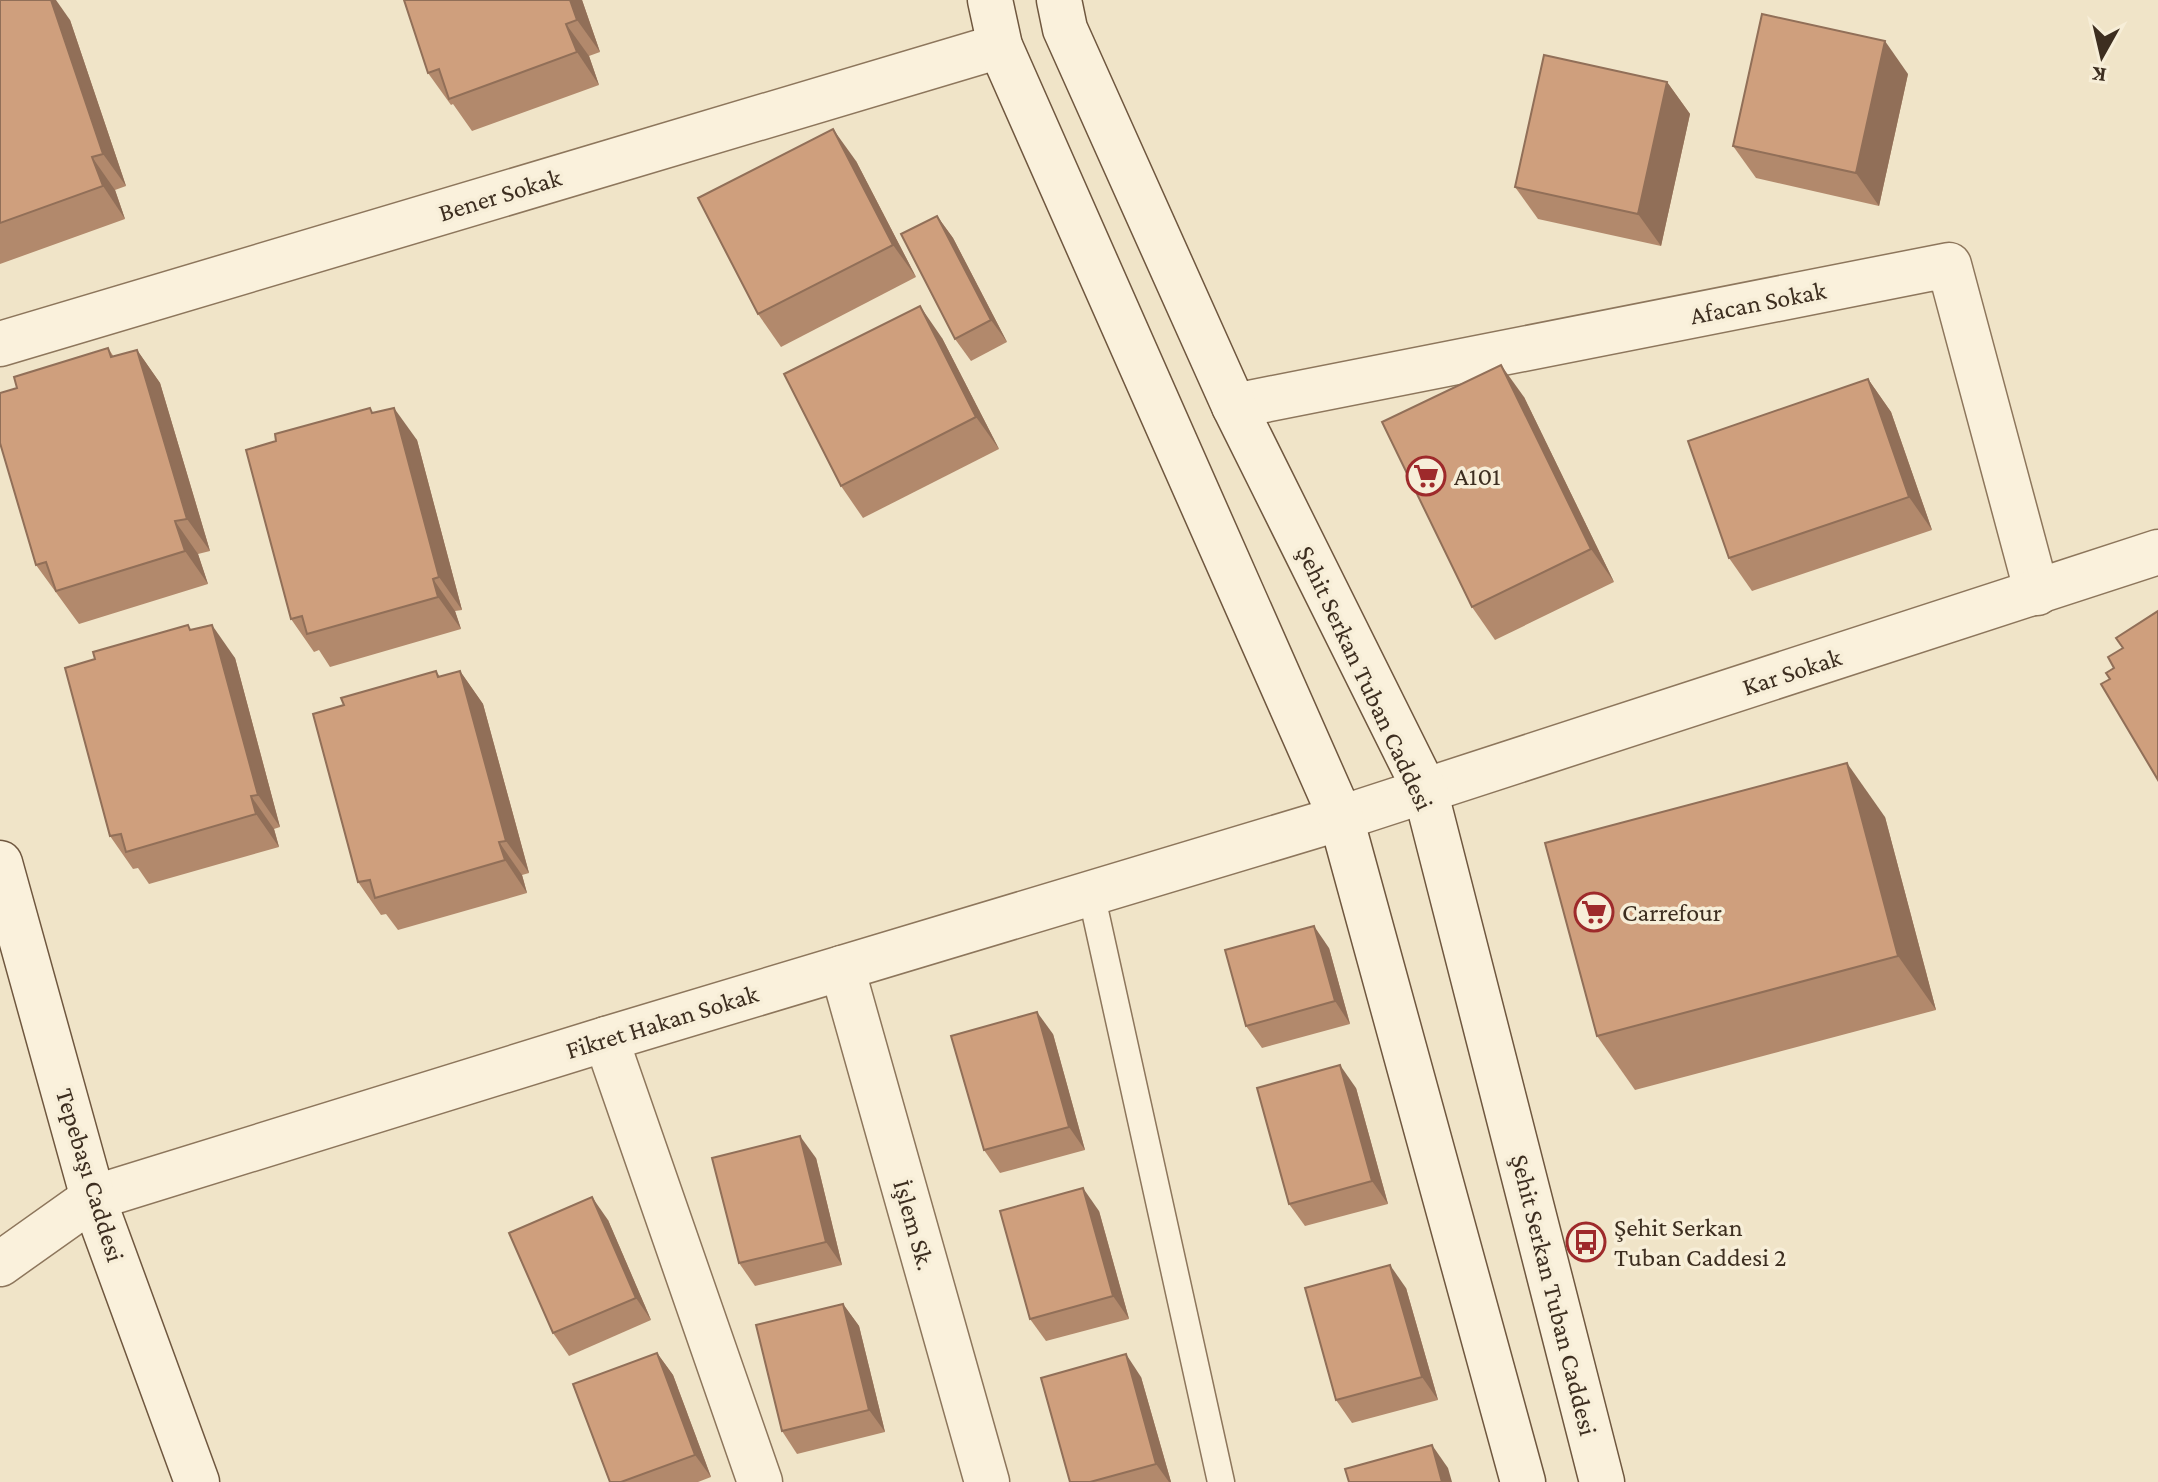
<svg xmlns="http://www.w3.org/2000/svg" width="2158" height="1482" viewBox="0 0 2158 1482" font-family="'Crimson Pro',serif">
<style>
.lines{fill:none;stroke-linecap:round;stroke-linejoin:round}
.lane-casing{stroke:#8d765c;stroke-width:29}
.street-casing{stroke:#8d765c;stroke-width:47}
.secondary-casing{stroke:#6f573f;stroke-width:47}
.lane{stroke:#faf1dc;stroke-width:26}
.street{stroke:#faf1dc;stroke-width:44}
.secondary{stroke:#faf1dc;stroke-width:44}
.wall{fill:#b2896c}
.shaded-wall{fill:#916f58}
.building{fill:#cf9f7d;stroke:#916f58;stroke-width:2}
.labels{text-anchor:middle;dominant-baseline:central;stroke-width:7;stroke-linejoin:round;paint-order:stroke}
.street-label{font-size:26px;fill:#3d2e20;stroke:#f7eed8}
.poi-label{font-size:26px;fill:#3d2e20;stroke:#f7eed8;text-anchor:start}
</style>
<rect width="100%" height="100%" fill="#f0e4c8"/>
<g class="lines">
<!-- lane casing -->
<g class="lane-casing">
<path id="lane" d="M1091,893L1221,1482"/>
</g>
<!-- street casing -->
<g class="street-casing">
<g id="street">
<path d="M0,344L1000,46"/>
<path d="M1234,406L1949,265L2037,593"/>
<path d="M842,968L987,1482"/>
<path d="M606,1039L760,1482"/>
<path d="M0,1264L93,1198L606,1039L1341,818L2158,552"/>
</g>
</g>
<!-- secondary casing -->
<g class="secondary-casing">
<g id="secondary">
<path d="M990,0L1000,46L1341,818L1523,1482"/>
<path d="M1059,0L1065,29L1234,406L1425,790L1602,1482"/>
<path d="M0,863L93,1198L197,1482"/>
</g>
</g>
<!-- lane -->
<use href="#lane" class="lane"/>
<!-- street -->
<use href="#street" class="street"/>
<!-- secondary -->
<use href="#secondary" class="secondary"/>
</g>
<!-- wall -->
<g class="wall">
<path d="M0,0L70,20L126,186L115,190L125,219L0,264Z"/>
<path d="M404,0H582L600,52L589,56L599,85L472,131L453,104L451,105L428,73Z"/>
<path d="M1908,74L1879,206L1756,178L1733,146Z"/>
<path d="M1667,82L1690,114L1661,246L1538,219L1515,187Z"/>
<path d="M856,161L916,277L781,347L758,314Z"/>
<path d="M937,216L953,238L1007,342L971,361L955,339Z"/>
<path d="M942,338L999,449L863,518L841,486Z"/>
<path d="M108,348L114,357L137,350L160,383L210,551L198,554L208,584L79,624L36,565L17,388Z"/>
<path d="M1868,379L1891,412L1932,530L1752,591L1729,558Z"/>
<path d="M1524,397L1614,582L1495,640L1472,607Z"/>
<path d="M373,413L417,440L462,610L455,611L461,629L330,667L319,650L314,652L291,619Z"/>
<path d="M192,630L235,658L280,827L274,829L279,847L149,884L138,868L133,869L110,836Z"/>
<path d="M436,671L440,677L460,671L483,704L529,873L522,875L527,893L398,930L386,914L381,915L358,882L344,705Z"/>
<path d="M1885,817L1936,1010L1635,1090L1597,1036Z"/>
<path d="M1329,948L1350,1024L1262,1048L1246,1026Z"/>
<path d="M1053,1034L1085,1150L1000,1173L984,1150Z"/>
<path d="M1356,1088L1388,1204L1305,1226L1289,1204Z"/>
<path d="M816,1158L842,1265L755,1286L739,1263Z"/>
<path d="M1099,1211L1129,1319L1046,1341L1030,1319Z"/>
<path d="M608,1220L651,1320L569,1356L553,1333Z"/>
<path d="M1406,1288L1438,1400L1352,1423L1336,1400Z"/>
<path d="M843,1304L859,1326L885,1432L797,1454L782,1431Z"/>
<path d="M657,1353L673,1375L711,1477L698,1482H610Z"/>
<path d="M1141,1377L1171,1482H1070Z"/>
</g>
<!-- shaded-wall -->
<g class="shaded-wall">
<path d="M51,0H56L70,20L126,186L103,154Z"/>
<path d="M570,0H582L600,52L577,20Z"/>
<path d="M566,24L589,56L599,85L577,52Z"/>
<path d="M1885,41L1908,74L1879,206L1856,173Z"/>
<path d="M1667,82L1690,114L1661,246L1638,214Z"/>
<path d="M833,129L856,161L916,277L893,245Z"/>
<path d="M92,157L115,190L125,219L103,186Z"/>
<path d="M937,216L953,238L1007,342L991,320Z"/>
<path d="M920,306L942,338L999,449L976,417Z"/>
<path d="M137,350L160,383L210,551L187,519Z"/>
<path d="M1501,365L1524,397L1614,582L1591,549Z"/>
<path d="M1868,379L1891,412L1932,530L1909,497Z"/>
<path d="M394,408L417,440L462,610L439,577Z"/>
<path d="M175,521L198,554L208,584L185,551Z"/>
<path d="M433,579L455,611L461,629L438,597Z"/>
<path d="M212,625L235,658L280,827L258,795Z"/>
<path d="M460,671L483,704L529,873L506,841Z"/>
<path d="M1847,763L1885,817L1936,1010L1898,956Z"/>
<path d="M251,796L274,829L279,847L256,814Z"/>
<path d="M499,842L522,875L527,893L505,860Z"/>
<path d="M1314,926L1329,948L1350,1024L1335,1001Z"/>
<path d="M1037,1012L1053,1034L1085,1150L1069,1127Z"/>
<path d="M1340,1065L1356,1088L1388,1204L1372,1181Z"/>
<path d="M800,1136L816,1158L842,1265L826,1242Z"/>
<path d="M1083,1188L1099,1211L1129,1319L1113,1296Z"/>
<path d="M592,1197L608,1220L651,1320L636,1298Z"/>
<path d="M1390,1265L1406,1288L1438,1400L1422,1377Z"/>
<path d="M843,1304L859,1326L885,1432L869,1410Z"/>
<path d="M657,1353L673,1375L711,1477L695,1455Z"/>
<path d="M1126,1354L1141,1377L1171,1482H1169L1156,1464Z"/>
<path d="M1432,1445L1448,1468L1452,1482H1442Z"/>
</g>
<!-- building -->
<g class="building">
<path d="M0,0H51L103,154L92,157L103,186L0,223Z"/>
<path d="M404,0H570L577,20L566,24L577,52L449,99L439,69L428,73Z"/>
<path d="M1762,14L1885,41L1856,173L1733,146Z"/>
<path d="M1544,55L1667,82L1638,214L1515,187Z"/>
<path d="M833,129L893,245L758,314L698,198Z"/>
<path d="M937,216L991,320L955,339L901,234Z"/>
<path d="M920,306L976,417L841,486L784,374Z"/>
<path d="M108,348L111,357L137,350L187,519L175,521L185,551L56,591L46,562L36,565L0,443V393L17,388L14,377Z"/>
<path d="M1501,365L1591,549L1472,607L1382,422Z"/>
<path d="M1868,379L1909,497L1729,558L1688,441Z"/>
<path d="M370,408L372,413L394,408L439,577L433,579L438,597L307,634L302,616L291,619L246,450L276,441L275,434Z"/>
<path d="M2158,611V780L2101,684L2110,679L2106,673L2114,668L2108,657L2123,648L2116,638Z"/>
<path d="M188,625L190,630L212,625L258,795L251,796L256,814L126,852L121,834L110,836L65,668L95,659L93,652Z"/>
<path d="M436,671L438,677L460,671L506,841L499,842L505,860L375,898L370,880L358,882L313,714L344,705L341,698Z"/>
<path d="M1847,763L1898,956L1597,1036L1545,843Z"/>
<path d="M1314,926L1335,1001L1246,1026L1225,950Z"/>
<path d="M1037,1012L1069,1127L984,1150L951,1036Z"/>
<path d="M1340,1065L1372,1181L1289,1204L1257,1088Z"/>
<path d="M800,1136L826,1242L739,1263L712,1158Z"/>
<path d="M1083,1188L1113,1296L1030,1319L1000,1211Z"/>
<path d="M592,1197L636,1298L553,1333L509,1233Z"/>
<path d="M1390,1265L1422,1377L1336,1400L1305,1288Z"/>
<path d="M843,1304L869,1410L782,1431L756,1325Z"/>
<path d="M657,1353L695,1455L621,1482H610L573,1384Z"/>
<path d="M1126,1354L1156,1464L1090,1482H1070L1041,1378Z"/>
<path d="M1432,1445L1442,1482H1349L1345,1469Z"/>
</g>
<!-- icons -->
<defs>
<g id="supermarket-ring" transform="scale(2)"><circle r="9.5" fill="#f7eed8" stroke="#9e2a2b" stroke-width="1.5"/><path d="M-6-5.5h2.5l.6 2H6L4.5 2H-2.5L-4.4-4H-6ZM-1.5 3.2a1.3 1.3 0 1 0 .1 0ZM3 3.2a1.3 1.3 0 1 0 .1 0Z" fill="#9e2a2b"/></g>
<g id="bus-ring" transform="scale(2)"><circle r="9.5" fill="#f7eed8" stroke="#9e2a2b" stroke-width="1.5"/><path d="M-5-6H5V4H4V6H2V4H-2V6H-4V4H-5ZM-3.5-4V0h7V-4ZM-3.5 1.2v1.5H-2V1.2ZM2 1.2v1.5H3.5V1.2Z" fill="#9e2a2b"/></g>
</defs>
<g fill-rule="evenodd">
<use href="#supermarket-ring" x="1426" y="476"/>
<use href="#supermarket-ring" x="1594" y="912"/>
<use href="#bus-ring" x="1586" y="1242"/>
</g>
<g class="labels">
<!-- street labels -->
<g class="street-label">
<text transform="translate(500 195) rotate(-17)">Bener Sokak</text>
<text transform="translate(1758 303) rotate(-11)">Afacan Sokak</text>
<text transform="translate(1792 672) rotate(-18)">Kar Sokak</text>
<text transform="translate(1365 678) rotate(65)">Şehit Serkan Tuban Caddesi</text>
<text transform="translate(662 1022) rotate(-17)">Fikret Hakan Sokak</text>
<text transform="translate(90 1175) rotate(73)">Tepebaşı Caddesi</text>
<text transform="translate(914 1225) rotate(74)">İşlem Sk.</text>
<text transform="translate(1554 1295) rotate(76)">Şehit Serkan Tuban Caddesi</text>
</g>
<!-- poi labels -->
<g class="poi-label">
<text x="1454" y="476">A101</text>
<text x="1622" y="912">Carrefour</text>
<text x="1614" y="1227">Şehit Serkan<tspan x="1614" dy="30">Tuban Caddesi 2</tspan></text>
</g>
</g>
<!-- north arrow -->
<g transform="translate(2102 56) rotate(188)" stroke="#f7eed8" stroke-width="6" paint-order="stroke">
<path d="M0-6L14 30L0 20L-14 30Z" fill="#3d2e20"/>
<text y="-12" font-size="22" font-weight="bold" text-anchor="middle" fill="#3d2e20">K</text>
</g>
</svg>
